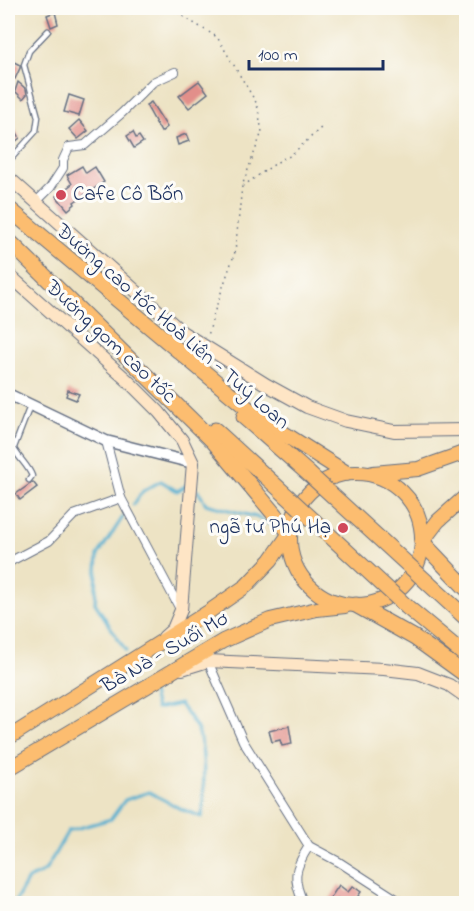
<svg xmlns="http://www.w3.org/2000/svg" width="474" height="911" viewBox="0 0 474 911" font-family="'Indie Flower',sans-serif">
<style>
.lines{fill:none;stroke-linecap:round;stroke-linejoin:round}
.stream{stroke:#52afd0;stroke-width:3}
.building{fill:#e28f8a}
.service-casing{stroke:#646e82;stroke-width:7}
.minor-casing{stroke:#646e82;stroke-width:10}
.tertiary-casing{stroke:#646e82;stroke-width:13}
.secondary-casing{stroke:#646e82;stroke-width:14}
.primary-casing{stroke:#646e82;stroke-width:16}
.motorway-casing{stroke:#646e82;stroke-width:17}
.path{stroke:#646e82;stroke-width:1.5;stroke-dasharray:1.5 4.5;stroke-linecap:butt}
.service{stroke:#fff;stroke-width:4.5}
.minor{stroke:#fff;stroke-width:8}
.tertiary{stroke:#fff;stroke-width:10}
.secondary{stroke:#fee5c5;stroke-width:12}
.primary{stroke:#fcbd6f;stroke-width:14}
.motorway{stroke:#fcbd6f;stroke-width:15}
.motorway-bridge-casing{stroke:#646e82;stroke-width:17;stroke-linecap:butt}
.motorway-bridge{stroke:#fcbd6f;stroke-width:15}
.poi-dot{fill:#d1495b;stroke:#fdfcf7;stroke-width:2}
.labels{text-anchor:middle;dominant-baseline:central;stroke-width:6;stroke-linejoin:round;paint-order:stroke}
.poi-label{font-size:21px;fill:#1b2f5e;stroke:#fdfcf7;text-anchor:start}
.street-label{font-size:21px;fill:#1b2f5e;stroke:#fdfcf7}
</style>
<rect width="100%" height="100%" fill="#fdfcf7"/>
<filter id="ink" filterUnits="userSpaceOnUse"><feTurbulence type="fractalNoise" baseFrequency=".0167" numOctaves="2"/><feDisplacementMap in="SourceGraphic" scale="12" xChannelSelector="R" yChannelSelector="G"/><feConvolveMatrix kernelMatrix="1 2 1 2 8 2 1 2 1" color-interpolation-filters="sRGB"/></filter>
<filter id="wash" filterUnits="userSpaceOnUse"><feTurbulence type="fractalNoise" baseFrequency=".008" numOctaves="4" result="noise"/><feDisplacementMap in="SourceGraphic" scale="24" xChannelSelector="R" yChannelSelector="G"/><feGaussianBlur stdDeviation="1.35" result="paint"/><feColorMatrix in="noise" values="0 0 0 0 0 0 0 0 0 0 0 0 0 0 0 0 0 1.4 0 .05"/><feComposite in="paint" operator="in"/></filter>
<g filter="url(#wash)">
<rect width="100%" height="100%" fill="#ede3c4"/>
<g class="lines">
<!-- stream -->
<g class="stream">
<path d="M198,491L206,504L256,517L275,527"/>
<path d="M133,505L143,491L161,481L177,491L187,485"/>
<path d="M123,517L98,555L95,603L126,651"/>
<path d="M465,559H466"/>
<path d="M14,904L28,879L45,871L68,831L111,819L125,800L149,792L181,809L202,817C204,793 207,749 196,727C191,719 185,712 180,704L156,709L152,693"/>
</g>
</g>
<g id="blocks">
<!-- building -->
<g class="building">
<path d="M55,12L58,24L51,27L47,15Z"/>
<path d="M12,61L20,65V68L15,79L8,75Z"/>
<path d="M199,81L208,93L189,108L179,96Z"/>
<path d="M18,82L26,89L27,94L23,99L15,91Z"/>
<path d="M69,95L84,100L79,116L64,112Z"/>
<path d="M151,102L167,127L161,132L146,105Z"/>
<path d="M8,117L20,138L8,147Z"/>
<path d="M79,120L88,131L78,139L69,129Z"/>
<path d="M133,132L136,138L139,136L143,142L134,148L127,136Z"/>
<path d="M186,134L189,141L178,145L176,138Z"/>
<path d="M82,166L86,173L95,167L104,182L74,202L75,204L68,210L56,196L72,184L67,175Z"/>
<path d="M68,390L79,394L76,400L66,396Z"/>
<path d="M33,482L37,487L20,500L16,494Z"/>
<path d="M289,726L292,744L282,746L280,740L272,742L269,731Z"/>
<path d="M339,885L348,892L353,886L361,892L356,899L363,903H344L338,899L335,903H327Z"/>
</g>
</g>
</g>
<g filter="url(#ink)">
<use href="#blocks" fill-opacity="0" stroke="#646e82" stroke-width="1.5"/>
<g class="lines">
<!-- service casing -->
<g class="service-casing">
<g id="service">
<path d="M8,162L36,131L38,117L24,65L29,51L48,31"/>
<path d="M13,447C18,458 28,465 32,476L29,480"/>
<path d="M8,463L30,406"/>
</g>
</g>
<!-- minor casing -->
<g class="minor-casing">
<g id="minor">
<path d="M36,202L50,188L63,168V160L69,147L85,145L122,113L153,82L175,72"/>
<path d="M121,498L180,609"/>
<path d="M8,565L11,561L49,541L74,515L121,498L106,441"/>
<path d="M208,661L243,741L309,846L339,862L404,904"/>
<path d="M304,904C292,879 294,869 309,846"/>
</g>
</g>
<!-- tertiary casing -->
<g class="tertiary-casing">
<path id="tertiary" d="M8,394L106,441L193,463"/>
</g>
<!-- secondary casing -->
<g class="secondary-casing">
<g id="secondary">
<path d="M8,177L182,332L267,385L307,407L346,421L394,431L466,430"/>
<path d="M8,274L127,380L159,412L182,440L193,463L181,610L173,629L164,637"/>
<path d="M182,669L208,661L384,669L418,673L449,685L466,697"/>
</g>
</g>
<!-- primary casing -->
<g class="primary-casing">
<g id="primary">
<path d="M373,473L418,469L466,452"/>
<circle cx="356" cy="539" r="66"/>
<path d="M422,542L438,521L466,496"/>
<path d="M8,738L207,613L246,586L271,560L290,533"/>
<path d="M8,769L223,641L270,620L317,609L345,606"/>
</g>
</g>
<!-- motorway casing -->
<g class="motorway-casing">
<g id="motorway">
<path d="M8,208L259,418L346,473"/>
<path d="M8,240L214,442L290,533"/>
<path d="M244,417L309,474"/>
<path d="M215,430L287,496"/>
<path d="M422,542L466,588"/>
<path d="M429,584L466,618"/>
<path d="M356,605L415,638L466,675"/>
<path d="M407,607L466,656"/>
</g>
</g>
<!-- path -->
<g class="path">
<path d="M175,8L182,16L217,37L257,104L262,132L242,186L235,252L214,313L208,336"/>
<path d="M243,186L282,159L290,156L323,126"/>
</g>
<!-- service -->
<use href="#service" class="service"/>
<!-- minor -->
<use href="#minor" class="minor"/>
<!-- tertiary -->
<use href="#tertiary" class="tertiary"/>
<!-- secondary -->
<use href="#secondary" class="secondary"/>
<!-- primary -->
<use href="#primary" class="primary"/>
<!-- motorway -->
<use href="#motorway" class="motorway"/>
<!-- motorway-bridge casing -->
<g class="motorway-bridge-casing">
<g id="motorway-bridge">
<path d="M309,474L429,584"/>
<path d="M287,496L407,607"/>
</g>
</g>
<!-- motorway-bridge -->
<use href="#motorway-bridge" class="motorway-bridge"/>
</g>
</g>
<!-- markers -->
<g class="poi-dot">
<circle cx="61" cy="195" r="6"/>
<circle cx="343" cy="528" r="6"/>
</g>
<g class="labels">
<!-- poi labels -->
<g class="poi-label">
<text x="73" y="195">Cafe Cô Bốn</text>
<text x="331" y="528" text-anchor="end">ngã tư Phú Hạ</text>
</g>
<!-- street labels -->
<g class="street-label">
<text transform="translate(172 327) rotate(41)">Đường cao tốc Hoà Liên - Tuý Loan</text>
<text transform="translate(110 342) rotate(43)">Đường gom cao tốc</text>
<text transform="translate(165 653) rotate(-30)">Bà Nà - Suối Mơ</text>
</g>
</g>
<!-- margin -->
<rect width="474" height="911" fill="none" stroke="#fdfcf7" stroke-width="30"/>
<!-- scale -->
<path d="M249 60v9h134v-9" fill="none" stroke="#1b2f5e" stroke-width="3"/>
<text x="258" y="60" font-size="18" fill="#1b2f5e" stroke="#fdfcf7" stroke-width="4.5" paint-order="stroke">100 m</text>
</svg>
